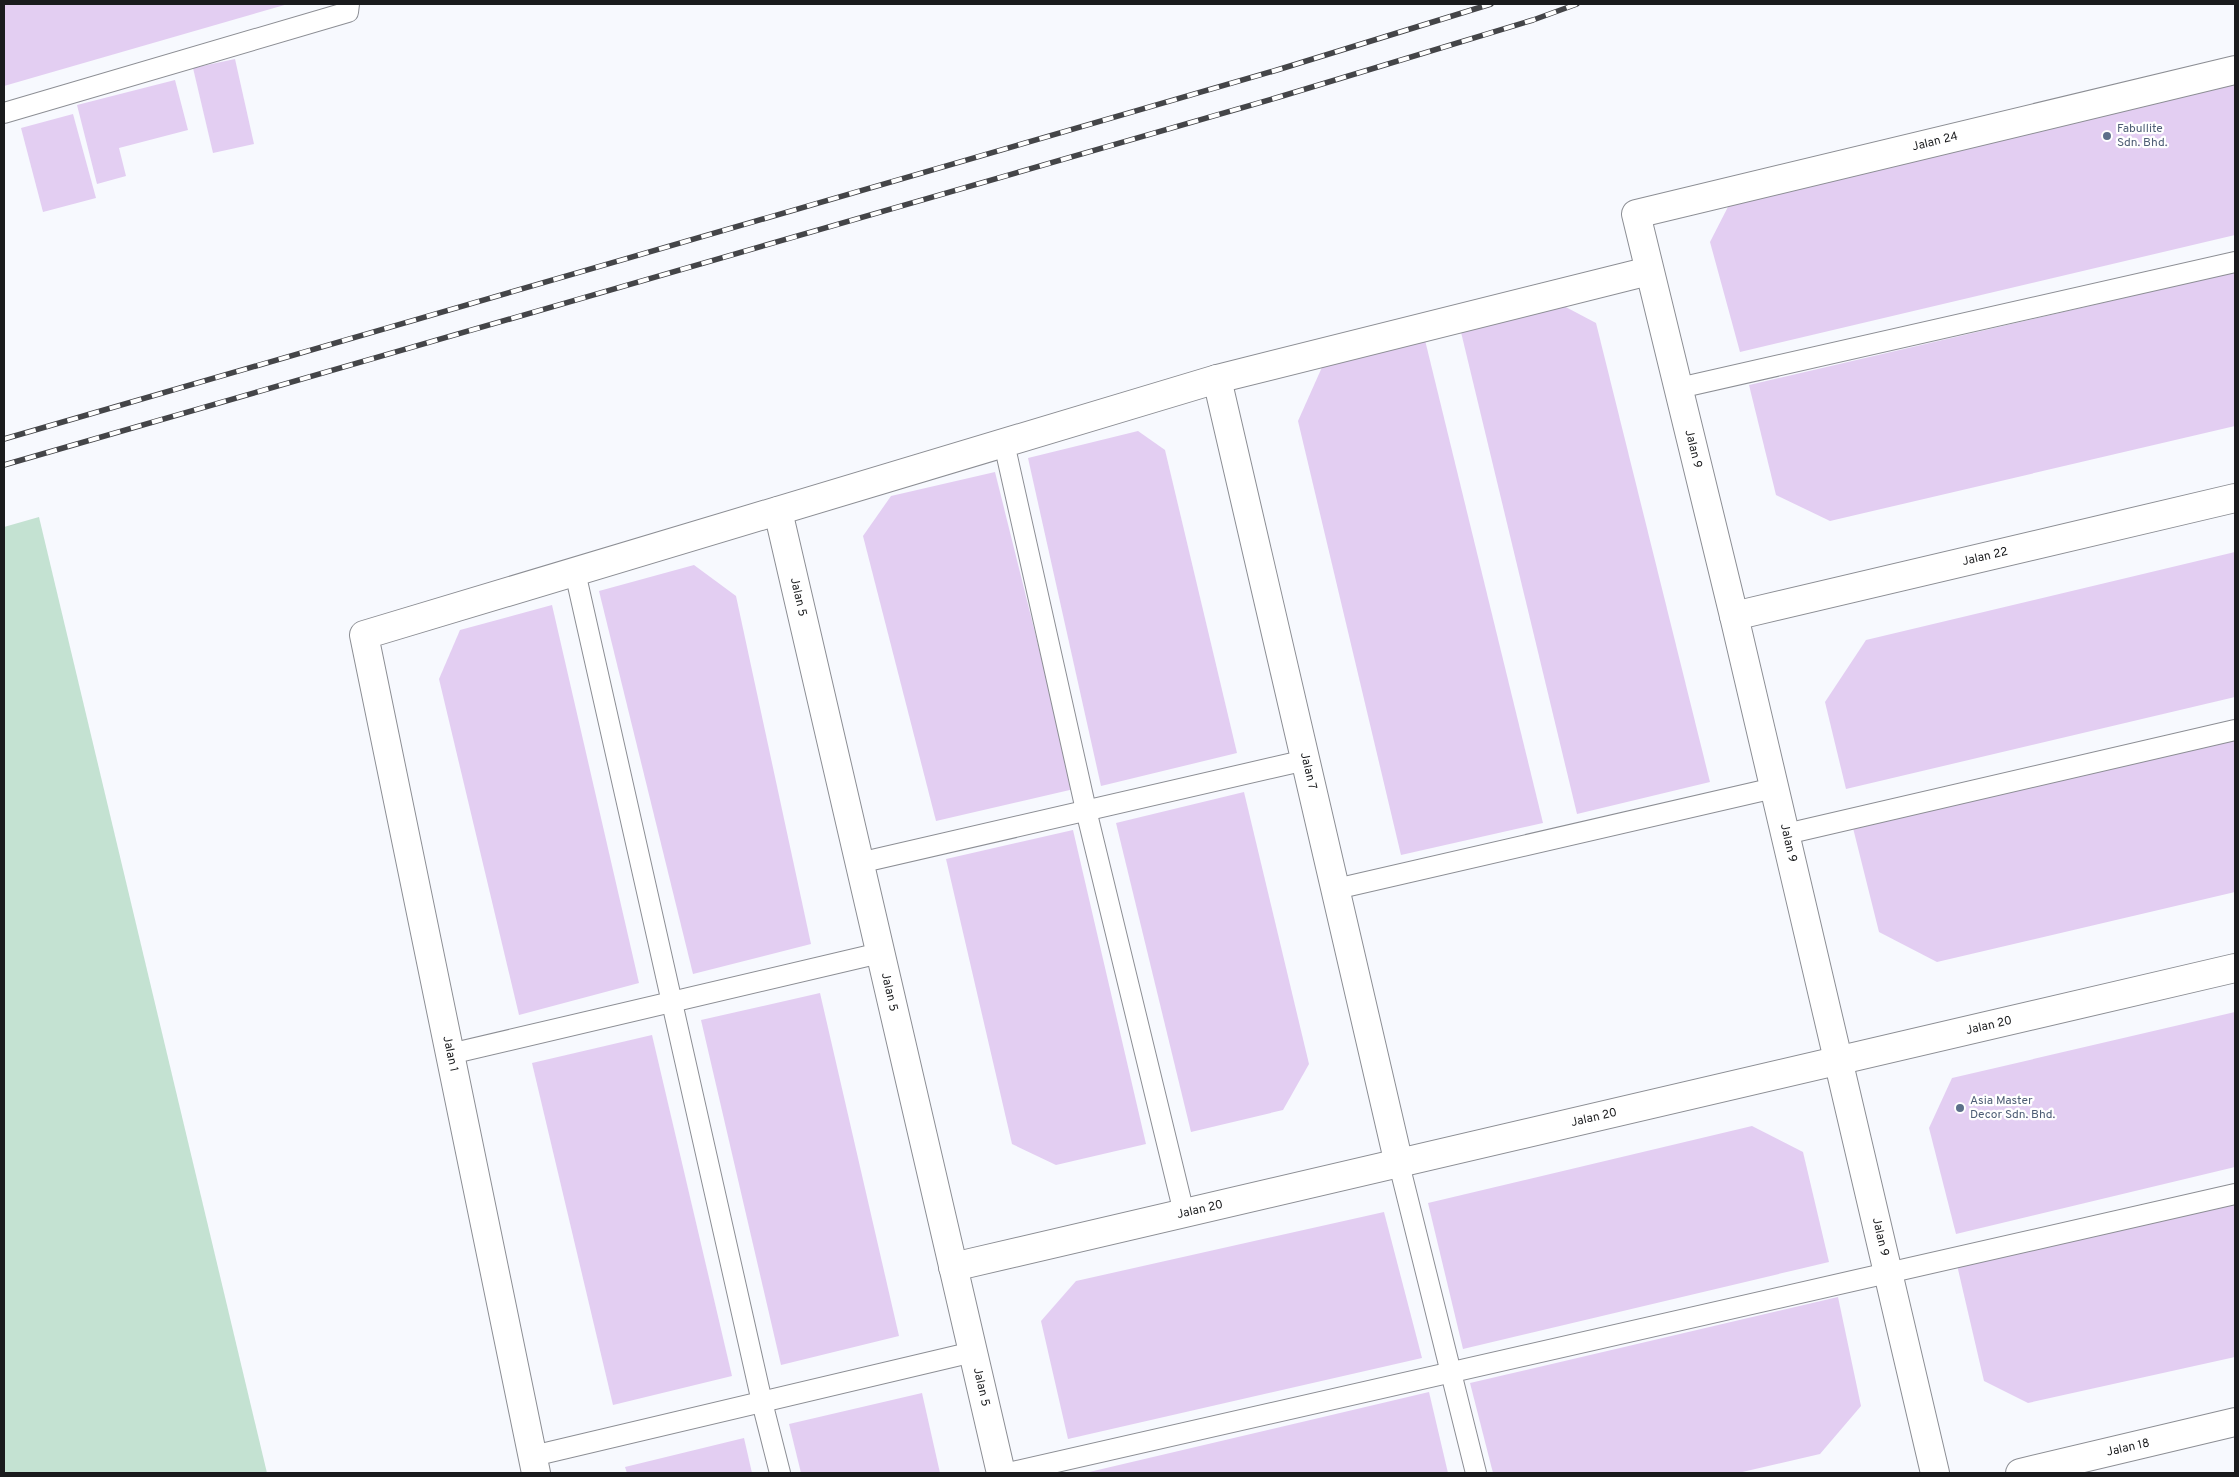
<svg xmlns="http://www.w3.org/2000/svg" width="2239" height="1477" viewBox="0 0 2239 1477" font-family="Overpass,sans-serif">
<style>
.green{fill:#c4e2d2}
.building{fill:#e3cef2}
.lines{fill:none;stroke-linecap:round;stroke-linejoin:round}
.lane-casing{stroke:#8c8e94;stroke-width:22}
.street-casing{stroke:#8c8e94;stroke-width:30}
.lane{stroke:#fff;stroke-width:20}
.street{stroke:#fff;stroke-width:28}
.rail-casing{stroke:#444548;stroke-width:5.5}
.rail{stroke:#fff;stroke-width:4;stroke-dasharray:11;stroke-linecap:butt}
.service-dot{fill:#5c6f8a;stroke:#fff;stroke-width:2}
.labels{text-anchor:middle;dominant-baseline:central;stroke-width:4.5;stroke-linejoin:round;paint-order:stroke}
.service-label{font-size:12px;fill:#4e5e75;stroke:#fff;text-anchor:start}
.street-label{font-size:12px;fill:#1a1b1d;stroke:#fff}
</style>
<rect width="100%" height="100%" fill="#f7f9fe"/>
<!-- green -->
<path class="green" d="M39,517L267,1473H4V527Z"/>
<!-- building -->
<g class="building">
<path d="M4,4H288L4,86Z"/>
<path d="M235,59L254,144L213,153L193,68Z"/>
<path d="M175,80L188,130L119,148L126,176L97,184L77,105Z"/>
<path d="M2235,81V235L1740,352L1710,242L1732,199Z"/>
<path d="M73,114L96,198L43,212L21,128Z"/>
<path d="M2235,272V426L1830,521L1776,495L1749,385Z"/>
<path d="M1560,304L1596,323L1710,782L1577,814L1460,328Z"/>
<path d="M1424,336L1543,823L1401,855L1298,421L1327,356Z"/>
<path d="M1138,431L1165,450L1237,753L1101,786L1028,458Z"/>
<path d="M995,472L1074,789L936,821L863,536L891,496Z"/>
<path d="M2235,552V697L1846,789L1825,702L1866,640Z"/>
<path d="M694,565L736,596L811,944L693,974L599,591Z"/>
<path d="M552,605L639,983L519,1015L439,679L460,630Z"/>
<path d="M2235,737V892L1937,962L1879,932L1853,828Z"/>
<path d="M1244,792L1309,1064L1283,1110L1191,1132L1116,823Z"/>
<path d="M1073,830L1146,1144L1056,1165L1012,1144L946,859Z"/>
<path d="M820,993L899,1336L781,1365L701,1020Z"/>
<path d="M2235,1012V1167L1956,1234L1929,1128L1952,1078Z"/>
<path d="M652,1035L732,1376L613,1405L532,1063Z"/>
<path d="M1752,1126L1803,1152L1829,1262L1463,1349L1428,1203Z"/>
<path d="M2235,1200V1357L2028,1403L1984,1381L1957,1265Z"/>
<path d="M1384,1212L1422,1358L1068,1439L1041,1321L1076,1281Z"/>
<path d="M1838,1297L1861,1406L1820,1454L1738,1473H1493L1470,1383Z"/>
<path d="M1429,1392L1448,1473H1085Z"/>
<path d="M922,1393L940,1473H801L789,1424Z"/>
<path d="M744,1438L752,1473H627L625,1467Z"/>
</g>
<g class="lines">
<!-- lane casing -->
<g class="lane-casing">
<g id="lane">
<path d="M4,113L348,12L349,4"/>
<path d="M1679,388L2235,262"/>
<path d="M1004,443L1086,810L1184,1213"/>
<path d="M575,572L762,1402L780,1473"/>
<path d="M1786,834L2235,730"/>
<path d="M859,863L1306,760"/>
<path d="M1336,889L1774,788"/>
<path d="M450,1054L880,953"/>
<path d="M1399,1164L1476,1473"/>
<path d="M533,1456L973,1352"/>
<path d="M1008,1473L2235,1194"/>
</g>
</g>
<!-- street casing -->
<g class="street-casing">
<g id="street">
<path d="M1217,379L1399,1164"/>
<path d="M778,511L1001,1473"/>
<path d="M1734,616L2235,498"/>
<path d="M953,1267L2235,968"/>
<path d="M536,1473L364,635L1217,379L1649,271"/>
<path d="M1935,1473L1734,616L1636,214L2235,70"/>
<path d="M2020,1473L2235,1422"/>
</g>
</g>
<!-- lane -->
<use href="#lane" class="lane"/>
<!-- street -->
<use href="#street" class="street"/>
<!-- rail casing -->
<g class="rail-casing">
<g id="rail">
<path d="M4,439L1277,70L1491,4"/>
<path d="M4,465L1279,97L1533,20L1577,4"/>
</g>
</g>
<!-- rail -->
<use href="#rail" class="rail"/>
</g>
<!-- markers -->
<g class="service-dot">
<circle cx="2107" cy="136" r="5"/>
<circle cx="1960" cy="1108" r="5"/>
</g>
<g class="labels">
<!-- service labels -->
<g class="service-label">
<text x="2117" y="129">Fabullite<tspan x="2117" dy="14">Sdn. Bhd.</tspan></text>
<text x="1970" y="1101">Asia Master<tspan x="1970" dy="14">Decor Sdn. Bhd.</tspan></text>
</g>
<!-- street labels -->
<g class="street-label">
<text transform="translate(1935 142) rotate(-14)">Jalan 24</text>
<text transform="translate(1693 449) rotate(76)">Jalan 9</text>
<text transform="translate(1985 557) rotate(-13)">Jalan 22</text>
<text transform="translate(798 597) rotate(77)">Jalan 5</text>
<text transform="translate(1308 771) rotate(77)">Jalan 7</text>
<text transform="translate(1788 843) rotate(77)">Jalan 9</text>
<text transform="translate(889 992) rotate(77)">Jalan 5</text>
<text transform="translate(1989 1026) rotate(-13)">Jalan 20</text>
<text transform="translate(450 1054) rotate(78)">Jalan 1</text>
<text transform="translate(1594 1118) rotate(-13)">Jalan 20</text>
<text transform="translate(1200 1210) rotate(-13)">Jalan 20</text>
<text transform="translate(1880 1237) rotate(77)">Jalan 9</text>
<text transform="translate(981 1387) rotate(77)">Jalan 5</text>
<text transform="translate(2128 1448) rotate(-13)">Jalan 18</text>
</g>
</g>
<!-- border -->
<rect width="2239" height="1477" fill="none" stroke="#1a1b1d" stroke-width="10"/>
</svg>
